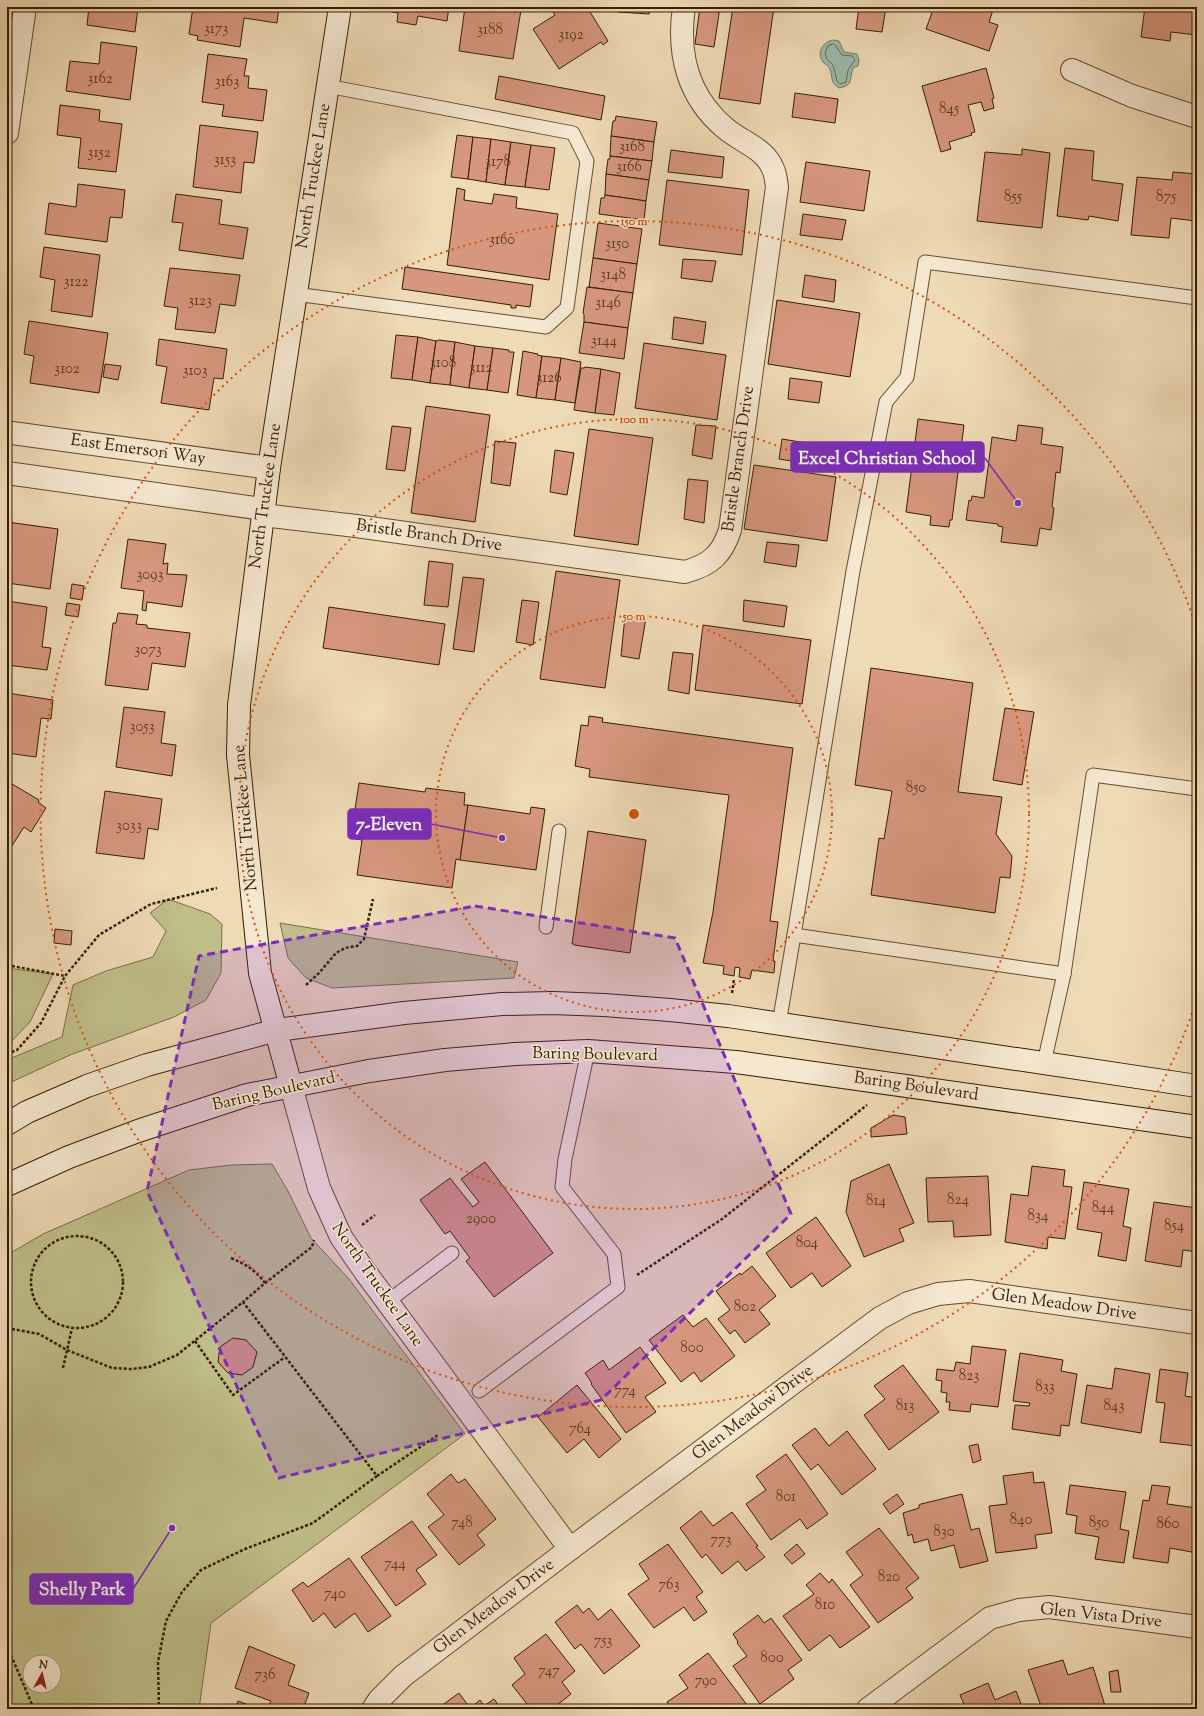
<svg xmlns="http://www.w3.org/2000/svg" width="1204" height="1716" viewBox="0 0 1204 1716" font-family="'Sorts Mill Goudy',serif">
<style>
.green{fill:#bfbe89;stroke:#7a6e45;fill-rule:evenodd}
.water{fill:#9abbab;stroke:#727c67}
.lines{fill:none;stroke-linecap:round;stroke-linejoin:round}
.shore{stroke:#686c56;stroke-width:1}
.building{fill:#d7977e;stroke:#351e01}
.lane-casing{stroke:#644d2e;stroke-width:15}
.street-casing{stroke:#644d2e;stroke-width:24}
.secondary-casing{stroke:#351e01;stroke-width:24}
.path{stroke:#351e01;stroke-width:2.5;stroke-dasharray:3 2;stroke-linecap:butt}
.lane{stroke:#f5e7d0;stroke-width:13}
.street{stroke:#f5e7d0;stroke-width:22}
.secondary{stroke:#f5e7d0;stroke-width:22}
.marked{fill:#7b2cbf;fill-opacity:0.2;stroke:#7b2cbf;stroke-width:3;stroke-dasharray:8 5;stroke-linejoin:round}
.ring{fill:none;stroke:#d6530b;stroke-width:2;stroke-dasharray:2 4}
.labels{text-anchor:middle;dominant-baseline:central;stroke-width:3;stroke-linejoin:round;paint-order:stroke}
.number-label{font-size:15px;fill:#5e3c20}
.street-label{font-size:17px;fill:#351e01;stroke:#f5e7d0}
.centre{fill:#d6530b;stroke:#f5e7d0;stroke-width:2}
.ring-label{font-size:12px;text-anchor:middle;font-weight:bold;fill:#d6530b;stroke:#f5e7d0;stroke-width:3;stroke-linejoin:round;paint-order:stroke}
.leader{fill:none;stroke:#7b2cbf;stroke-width:1.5}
.callout-dot{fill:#7b2cbf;stroke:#f5e7d0;stroke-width:1.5}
.callout{fill:#7b2cbf;stroke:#7b2cbf;stroke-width:1.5}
.callout-label{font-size:18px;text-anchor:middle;font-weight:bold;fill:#fff}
</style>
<rect width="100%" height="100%" fill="#efdab6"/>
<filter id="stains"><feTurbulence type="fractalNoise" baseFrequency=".005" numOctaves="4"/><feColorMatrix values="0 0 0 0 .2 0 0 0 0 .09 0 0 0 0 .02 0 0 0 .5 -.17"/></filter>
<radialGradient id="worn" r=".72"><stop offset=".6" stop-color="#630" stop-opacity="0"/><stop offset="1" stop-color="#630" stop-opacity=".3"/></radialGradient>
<!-- green -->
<g class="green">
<path d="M168,899L210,914L222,924L221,973L206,1000L174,1017L70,1055L7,1084V1060L62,1037L73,985L106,971L153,957L166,931L150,913Z"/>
<path d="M280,923L518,962L514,978L332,988L306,978L288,958Z"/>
<path d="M7,968L53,974L30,1022L7,1046Z"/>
<path d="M272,1164L288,1191L311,1238L349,1279L465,1434L211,1623L199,1709H7V1255L43,1234L189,1170L231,1165ZM30,1662H54V1686H30Z"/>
</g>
<!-- water -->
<path class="water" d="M833,40L839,41L844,52L857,54L859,60L858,66L854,67C848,79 855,85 839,88C830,82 833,78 830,69C828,65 826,65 823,62C816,52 823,42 833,40Z"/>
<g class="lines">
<!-- shore -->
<path class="shore" d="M834,44L836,46L842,55L852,56L855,60L848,70L846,82L840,84L837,81L833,65L827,59L825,53L828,46Z"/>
</g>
<!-- building -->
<g class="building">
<path d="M89,7H138L135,32L87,25Z"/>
<path d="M193,7L202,8L279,7L277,23L244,18L240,47L197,40L198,36L189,34Z"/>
<path d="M393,7H449L447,21L418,16L416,25L397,22L398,13L392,12Z"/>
<path d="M465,7H502L521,10L513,59L459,51Z"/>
<path d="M550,7H587L608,41L603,45L601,42L559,69L533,29L555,15Z"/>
<path d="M618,7H650L649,14L618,12Z"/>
<path d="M700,7H720L714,47L695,44Z"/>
<path d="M733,7H774L760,104L719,98Z"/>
<path d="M859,7H886L882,32L856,29Z"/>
<path d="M934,7H994L989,22L998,25L989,51L926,29Z"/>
<path d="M1145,7H1197V35L1171,32L1170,41L1141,37Z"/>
<path d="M101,42L137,47L130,100L66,91L70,61L99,64Z"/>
<path d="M208,54L247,59L244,76H249L248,88L267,90L263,121L222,116L224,105L202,102Z"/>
<path d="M986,68L994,98L992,99L994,108L984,111L981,102L968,105L975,132L971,133L972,135L949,142L951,149L941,152L922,86Z"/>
<path d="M499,76L605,96L601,120L495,99Z"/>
<path d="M795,93L838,99L835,123L792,117Z"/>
<path d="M60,105L100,110L99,121L122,124L116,172L78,168L81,138L57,135Z"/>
<path d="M616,116L657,122L654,142L611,136L613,121H615Z"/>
<path d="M200,125L258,132L254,163L244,162L241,193L193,187Z"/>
<path d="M457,135L473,137L468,179L451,177Z"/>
<path d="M611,136L654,142L652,161L610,156Z"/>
<path d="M473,137L491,139L486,182L468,179Z"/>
<path d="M491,139L511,142L505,185L486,182Z"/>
<path d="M511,142L531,145L525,187L505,185Z"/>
<path d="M531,145L555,148L549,190L525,187Z"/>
<path d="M1065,148L1094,151L1092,180L1123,184L1118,221L1089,216L1088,220L1057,216Z"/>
<path d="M1022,149L1050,153L1042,228L977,221L985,152L1022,155Z"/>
<path d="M671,150L724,157L722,178L668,172Z"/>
<path d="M610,156L652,161L649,180L606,174L608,159H610Z"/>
<path d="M806,162L870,171L864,211L800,202Z"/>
<path d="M1173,172L1197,174L1196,221L1171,218L1169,238L1131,235L1137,177L1172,180Z"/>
<path d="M606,174L649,180L646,201L605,195Z"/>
<path d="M667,180L749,190L742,255L659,245Z"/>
<path d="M78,184L125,190L122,218L110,217L107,242L45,234L49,203L76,207Z"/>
<path d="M457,188L465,190L464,200L492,204L494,194L517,197L516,208L558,214L549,280L447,265Z"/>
<path d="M176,194L222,200L219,224L248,228L243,259L179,250L183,223L172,222Z"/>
<path d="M605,195L646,201L644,220L599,214L601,198H604Z"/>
<path d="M803,214L846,220L842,240L800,235Z"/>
<path d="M598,223L642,229L637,264L593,258Z"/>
<path d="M44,247L100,255L92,317L51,311L55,280L40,277Z"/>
<path d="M593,258L637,264L633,293L589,287Z"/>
<path d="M683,259L716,261L712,282L681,278Z"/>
<path d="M405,267L533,285L530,307L516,305V308H511V305L402,289Z"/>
<path d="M170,268L240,275L235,306L220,304L215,333L175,329L178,308L164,306Z"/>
<path d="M805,275L836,280L834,302L802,297Z"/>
<path d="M587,287L633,293L628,328L584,322V314L583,313Z"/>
<path d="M777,300L860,313L850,377L768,364Z"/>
<path d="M674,317L706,322L703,344L672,339Z"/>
<path d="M29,321L108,333L99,393L30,383L34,356L24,354Z"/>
<path d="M584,322L628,328L624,359L579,353Z"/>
<path d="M396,335L418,337L412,380L391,378Z"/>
<path d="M418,337L436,341L430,383L412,380Z"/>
<path d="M159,339L227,349L223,379L214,378L209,410L161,403L167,367L156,365Z"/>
<path d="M439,340L455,342L450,385L430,383L436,341Z"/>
<path d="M455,342L475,346L469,388L450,385Z"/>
<path d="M644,343L726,355L717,420L635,408Z"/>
<path d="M475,346L493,348L487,390L469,388Z"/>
<path d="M493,348L509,350V352H514L508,393L487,390Z"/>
<path d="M523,351L538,354L537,355L542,356L536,398L517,395Z"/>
<path d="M542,356L561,358L555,400L536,398Z"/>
<path d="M561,358L581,362L575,403L555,400Z"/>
<path d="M105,364L121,366L118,380L103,377Z"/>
<path d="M585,367L601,369L595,413L574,410L581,368H584Z"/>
<path d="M601,369L620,373L614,415L595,413Z"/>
<path d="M790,378L822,382L819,403L788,399Z"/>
<path d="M426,406L490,415L475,522L411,513Z"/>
<path d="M918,419L964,425L952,520H950L949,527L930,525L931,516L906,512Z"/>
<path d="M696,425L716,426L712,459L692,455Z"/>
<path d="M1018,425L1043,428L1041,444L1063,447L1060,473L1056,472L1052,507L1054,508L1051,530L1040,528L1037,546L1001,542L1003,527L998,526V524L966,520L969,500L971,501L972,496L984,498L992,437L1016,441Z"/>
<path d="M392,426L411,428L405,471L386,469Z"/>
<path d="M589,429L653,438L638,545L574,536Z"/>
<path d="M782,439L813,444L810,464L779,459Z"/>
<path d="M495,441L516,443L510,486L491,483Z"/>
<path d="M555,450L574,453L567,495L550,492Z"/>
<path d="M754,465L836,477L827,541L744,529Z"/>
<path d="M688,479L708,481L704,523L684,519Z"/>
<path d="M7,522L58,529L50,589L7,583Z"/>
<path d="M128,539L166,544L163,564L168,563L167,574L187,575L182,607L147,602L146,611L142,610L144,591L121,588Z"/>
<path d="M767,542L799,545L796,567L764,562Z"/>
<path d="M429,561L453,564L448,607L424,605Z"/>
<path d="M556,571L620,580L605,688L540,679Z"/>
<path d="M463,577L484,579L474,652L453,649Z"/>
<path d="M72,584L84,586L82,600L70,598Z"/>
<path d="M522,600L539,602L533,645L516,642Z"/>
<path d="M744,600L787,606L784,627L743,621Z"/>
<path d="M7,601L47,607L42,647L51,648L47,670L7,665Z"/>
<path d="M67,603L80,605L78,617L65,615Z"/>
<path d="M329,607L445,624L439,665L323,648Z"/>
<path d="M118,613L138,615L136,624L147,625V628L190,633L185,667L152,663L148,690L105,685L113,623H116Z"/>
<path d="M625,616L646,618L639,659L621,656Z"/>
<path d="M703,625L811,640L802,704L695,690Z"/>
<path d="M673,652L693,654L689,694L668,690Z"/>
<path d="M871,668L973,683L958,792L1002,797L996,834L1012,856L1010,878L1000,877L995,913L871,895L879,838L884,839L892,791L855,785Z"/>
<path d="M7,693L53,700L51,719L41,718L36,757L7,753Z"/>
<path d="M124,707L165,712L161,743L176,745L172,776L116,767Z"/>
<path d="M1005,708L1034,712L1022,785L993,780Z"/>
<path d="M589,716L603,718L602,722L793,748L770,921L778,922L773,961H775L774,973L752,970L750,979L739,977L740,968L735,967L734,976L723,974L724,966L703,963L713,912L729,795L589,777L590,769L575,766L581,725L588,726Z"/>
<path d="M7,781L39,800L38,802L46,808L31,832L24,827L8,852Z"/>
<path d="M359,783L425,792L426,788L465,793L464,805H468L460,860L456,859L452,888L357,875L362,840L356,839L357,835H351Z"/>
<path d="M105,791L162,799L158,830L148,828L144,859L96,853Z"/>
<path d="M468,805L530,814L531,807L545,809L536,870L460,860Z"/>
<path d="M588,831L646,840L630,953L574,945V944H572Z"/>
<path d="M55,929L72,931L71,945L54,943Z"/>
<path d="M893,1115L905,1117L907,1134L871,1137V1128Z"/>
<path d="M485,1162L553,1253L494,1297L466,1261L470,1258L450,1231L445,1234L420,1200L450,1178L473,1207L479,1202L461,1179Z"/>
<path d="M889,1164L914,1223L899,1229L904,1241L864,1257L846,1212L851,1181Z"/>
<path d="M1032,1166L1065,1170L1063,1186L1072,1187L1065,1239L1048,1237L1047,1249L1005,1242L1011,1194L1028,1196Z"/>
<path d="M988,1176L991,1235L954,1237L953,1221L928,1222L926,1178Z"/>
<path d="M1084,1182L1129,1189L1123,1226L1131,1228L1126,1261L1098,1256L1102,1233L1077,1229Z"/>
<path d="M1154,1202L1197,1208V1252L1183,1250L1181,1267L1145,1261Z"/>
<path d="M816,1217L851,1266L822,1287L812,1273L791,1288L766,1253Z"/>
<path d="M752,1266L776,1296L759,1310L770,1324L745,1343L735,1330L730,1334L718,1319L730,1310L716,1291L740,1273L741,1275Z"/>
<path d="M683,1315L693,1327L706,1318L735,1356L701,1382L694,1372L681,1382L649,1340Z"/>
<path d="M233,1338L246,1340L257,1352L253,1367L242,1375L228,1373L218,1362L220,1347Z"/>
<path d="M972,1346L1006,1350L998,1407L971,1404L970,1412L949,1410L950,1402H946L947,1393L941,1392L942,1381L936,1380L937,1369L954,1371L956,1362L970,1364Z"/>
<path d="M640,1347L666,1383L645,1397L656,1412L626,1433L591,1384L592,1383L585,1373L603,1360L609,1370Z"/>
<path d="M1020,1353L1063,1360L1061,1371L1077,1374L1069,1426L1061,1425L1060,1436L1012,1429L1015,1405L1029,1406L1030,1403L1013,1401Z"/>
<path d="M903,1365L939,1412L889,1450L864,1415L885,1399L874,1386Z"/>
<path d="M1115,1368L1150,1374L1141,1433L1081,1423L1087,1385L1112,1389Z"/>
<path d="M1160,1369L1188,1373L1185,1396L1197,1398V1446L1160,1442L1165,1403L1156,1402Z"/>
<path d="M577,1385L621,1439L599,1458L584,1439L567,1453L538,1417Z"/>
<path d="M815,1428L829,1446L847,1431L876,1469L842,1495L818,1464L811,1470L792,1445Z"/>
<path d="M978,1444L981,1460L973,1463L969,1446Z"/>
<path d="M786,1454L828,1514L807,1529L800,1519L771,1540L746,1504L766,1490L756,1476Z"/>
<path d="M1033,1472L1034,1483L1044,1482L1052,1533L1035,1535L1037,1548L996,1553L989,1506L1007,1504L1003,1476Z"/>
<path d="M451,1474L458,1483L465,1479L496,1519L477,1535L485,1545L459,1565L428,1527L444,1515L427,1494Z"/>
<path d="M1070,1485L1126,1492L1120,1529L1129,1531L1124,1563L1095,1559L1099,1537L1075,1533L1077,1516L1066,1514Z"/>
<path d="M1152,1485L1170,1487L1167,1504L1197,1508V1553L1170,1548L1168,1563L1133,1558L1143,1500L1149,1501Z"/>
<path d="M897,1494L904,1504L890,1514L883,1504Z"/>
<path d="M962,1494L971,1530L979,1528L988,1561L960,1568L954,1545L931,1551L928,1539L914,1543L912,1534L908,1536L903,1513L919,1508V1505L921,1504Z"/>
<path d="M701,1511L713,1526L732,1512L758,1546L756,1547L765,1557L746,1571L738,1561L722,1574L706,1554L702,1558L680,1528Z"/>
<path d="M412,1521L437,1555L416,1570L426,1584L396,1606L361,1557Z"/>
<path d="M879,1528L919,1578L906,1588L913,1598L878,1623L850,1585L863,1575L846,1552Z"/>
<path d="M668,1544L703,1592L696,1597L707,1612L694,1621L684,1607L654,1628L628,1594L649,1579L639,1564Z"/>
<path d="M797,1544L805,1554L792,1564L784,1555Z"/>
<path d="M349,1558L391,1616L368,1632L355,1613L335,1628L324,1613L313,1622L292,1590L303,1582L308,1587Z"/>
<path d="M820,1573L829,1583L832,1579L870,1627L840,1648L830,1635L809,1651L783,1616L814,1594L806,1585Z"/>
<path d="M577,1605L583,1613L589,1608L598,1620L611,1609L640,1646L604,1674L581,1644L575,1649L555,1622Z"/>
<path d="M758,1615L764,1623L771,1618L802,1660L788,1670L794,1679L760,1704L733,1666L747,1656L737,1643L738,1642L733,1634Z"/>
<path d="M546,1634L575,1671L562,1682L571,1694L552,1709H531L512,1685L525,1674L514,1658Z"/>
<path d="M249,1646L295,1665L288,1685L309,1693L303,1709H270L268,1708L271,1701L235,1688Z"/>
<path d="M708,1653L750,1709H672L667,1702L688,1688L679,1675Z"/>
<path d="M1063,1660L1068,1675L1093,1667L1106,1709H1042L1028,1670Z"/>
<path d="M1118,1670L1121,1692H1111L1109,1672Z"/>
<path d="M988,1683L995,1700L1016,1691L1023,1709H966L960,1695Z"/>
<path d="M459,1693L470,1708L480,1700L484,1706L494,1699L501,1709H437Z"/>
<path d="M238,1701L259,1709H235Z"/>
</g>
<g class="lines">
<!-- lane casing -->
<g class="lane-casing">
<g id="lane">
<path d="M295,294L546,327L567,308L587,161L573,133L327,86"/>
<path d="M546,927L559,831"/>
<path d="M794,935L853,571L886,402L907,377L925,262L1197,298"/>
<path d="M779,1024L794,935L1064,974"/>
<path d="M1044,1063L1064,974L1093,775L1197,789"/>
<path d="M387,1302L452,1253"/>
<path d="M479,1391L618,1287L614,1254L562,1187L565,1159L588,1051"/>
</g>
</g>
<!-- street casing -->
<g class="street-casing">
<g id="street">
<path d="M1072,70L1132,96L1197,117"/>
<path d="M7,133L25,7"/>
<path d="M7,434L12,433L269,468"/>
<path d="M7,473L263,509"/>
<path d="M263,515L356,526L685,572C710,565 722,555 730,530L777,187C776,181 776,175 773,169C765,148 741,142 725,128C688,97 677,54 684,7"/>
<path d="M291,1086L319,1188L341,1237L366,1273L570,1549"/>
<path d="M373,1709L379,1700L403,1676L570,1549L880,1318L908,1303L938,1294L969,1291L1197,1323"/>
<path d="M868,1709L990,1618L1019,1610L1049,1607L1197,1627"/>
</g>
</g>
<!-- secondary casing -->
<g class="secondary-casing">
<g id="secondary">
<path d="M291,1086L260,973L238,755L239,705L269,468L340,7"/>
<path d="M7,1124L27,1112L87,1086L147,1065L277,1030L404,1013L502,1004L553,1003L604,1005L670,1010L728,1016L1197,1086"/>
<path d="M7,1185L69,1157L138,1131L247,1095L369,1071L445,1060L515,1054L588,1051L736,1062L1197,1127"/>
</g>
</g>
<!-- path -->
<g class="path">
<path d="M7,965L65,976"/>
<path d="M306,985L319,973L336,953L345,948L357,946L364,939L373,899"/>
<path d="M732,993L734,979"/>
<path d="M7,1054L17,1050L41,1023L65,976L99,935L151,904L217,888"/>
<path d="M362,1225L375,1215"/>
<circle cx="77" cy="1282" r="46"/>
<path d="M231,1258C247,1265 254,1269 265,1283L243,1302"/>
<path d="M637,1275L722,1219L867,1105"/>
<path d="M265,1283L312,1247L314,1240"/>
<path d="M7,1328L39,1334L67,1350L112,1368L131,1369L149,1367L177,1355L243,1302L377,1476L313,1523L245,1549L201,1570L182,1592L166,1621L158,1662L159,1709"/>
<path d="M195,1341L233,1395L285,1357"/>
<path d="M63,1368L72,1328"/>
<path d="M377,1476L438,1435"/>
<path d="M7,1646L34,1709"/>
</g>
<!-- lane -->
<use href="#lane" class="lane"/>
<!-- street -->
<use href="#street" class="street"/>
<!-- secondary -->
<use href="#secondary" class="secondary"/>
</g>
<!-- marked area -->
<path class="marked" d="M475,906L675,938L791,1214L601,1400L279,1478L147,1191L199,956Z"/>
<!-- distance rings -->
<g class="ring">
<circle cx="634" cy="814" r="198"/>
<circle cx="634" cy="814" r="395"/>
<path d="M1196 1002A593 593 0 1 1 1196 626"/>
</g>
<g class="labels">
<!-- number labels -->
<g class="number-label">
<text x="216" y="29">3173</text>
<text x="490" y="30">3188</text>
<text x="571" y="35">3192</text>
<text x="100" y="79">3162</text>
<text x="227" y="82">3163</text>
<text x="949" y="109">845</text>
<text x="632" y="147">3168</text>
<text x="99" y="153">3152</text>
<text x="225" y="160">3153</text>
<text x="498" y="162">3178</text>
<text x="629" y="167">3166</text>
<text x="1013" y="197">855</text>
<text x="1166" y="197">875</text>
<text x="502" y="240">3160</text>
<text x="617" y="244">3150</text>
<text x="613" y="275">3148</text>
<text x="76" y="282">3122</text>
<text x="200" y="301">3123</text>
<text x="608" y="303">3146</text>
<text x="604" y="341">3144</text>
<text x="443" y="363">3108</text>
<text x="481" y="368">3112</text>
<text x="67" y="369">3102</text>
<text x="195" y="371">3103</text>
<text x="549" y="378">3126</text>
<text x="150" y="575">3093</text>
<text x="148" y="650">3073</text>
<text x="142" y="727">3053</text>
<text x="916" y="788">850</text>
<text x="129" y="826">3033</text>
<text x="958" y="1200">824</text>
<text x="876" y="1201">814</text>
<text x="1103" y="1208">844</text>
<text x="1038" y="1216">834</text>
<text x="481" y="1219">2900</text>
<text x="1174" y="1226">854</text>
<text x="807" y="1243">804</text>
<text x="745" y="1307">802</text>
<text x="692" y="1348">800</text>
<text x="969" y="1376">823</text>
<text x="1045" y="1387">833</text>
<text x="625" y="1391">774</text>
<text x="905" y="1406">813</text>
<text x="1114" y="1406">843</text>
<text x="580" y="1429">764</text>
<text x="786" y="1497">801</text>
<text x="1021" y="1520">840</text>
<text x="462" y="1523">748</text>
<text x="1099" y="1523">850</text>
<text x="1168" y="1524">860</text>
<text x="944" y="1532">830</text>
<text x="721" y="1540">773</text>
<text x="395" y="1564">744</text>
<text x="889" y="1577">820</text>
<text x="669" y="1585">763</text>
<text x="335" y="1594">740</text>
<text x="825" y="1605">810</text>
<text x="603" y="1641">753</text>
<text x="772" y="1658">800</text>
<text x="549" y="1671">747</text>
<text x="265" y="1675">736</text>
<text x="706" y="1681">790</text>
</g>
<!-- street labels -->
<g class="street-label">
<text transform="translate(314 176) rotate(-81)">North Truckee Lane</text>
<text transform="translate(138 450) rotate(8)">East Emerson Way</text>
<text transform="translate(739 459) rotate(-82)">Bristle Branch Drive</text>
<text transform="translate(266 496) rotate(-82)">North Truckee Lane</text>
<text transform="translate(429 536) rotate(8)">Bristle Branch Drive</text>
<text transform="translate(246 818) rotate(-95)">North Truckee Lane</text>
<text transform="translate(595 1055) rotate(1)">Baring Boulevard</text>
<text transform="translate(916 1087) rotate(8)">Baring Boulevard</text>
<text transform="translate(274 1092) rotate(-13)">Baring Boulevard</text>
<text transform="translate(377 1285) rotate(55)">North Truckee Lane</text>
<text transform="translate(1064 1305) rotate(8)">Glen Meadow Drive</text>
<text transform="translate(753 1413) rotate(-37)">Glen Meadow Drive</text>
<text transform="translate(494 1607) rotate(-37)">Glen Meadow Drive</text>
<text transform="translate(1101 1616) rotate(6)">Glen Vista Drive</text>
</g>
</g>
<circle cx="634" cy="814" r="6" class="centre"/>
<g class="ring-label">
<text x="634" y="225">150 m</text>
<text x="634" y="423">100 m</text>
<text x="634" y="620">50 m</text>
</g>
<!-- callouts -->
<path class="leader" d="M1018 503L984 457M502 838L431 824M172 1528L133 1589"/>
<g class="callout-dot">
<circle cx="1018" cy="503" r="4"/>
<circle cx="502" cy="838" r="4"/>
<circle cx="172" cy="1528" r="4"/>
</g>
<g class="callout">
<rect x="791" y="442" width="193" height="30" rx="4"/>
<rect x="348" y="809" width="83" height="30" rx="4"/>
<rect x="30" y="1574" width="103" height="30" rx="4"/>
</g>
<g class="callout-label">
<text x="887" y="464">Excel Christian School</text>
<text x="389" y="830">7-Eleven</text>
<text x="82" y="1595">Shelly Park</text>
</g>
<!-- margin -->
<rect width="1204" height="1716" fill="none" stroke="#efdab6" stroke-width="24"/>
<rect x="8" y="8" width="1188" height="1700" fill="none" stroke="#351e01" stroke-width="2"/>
<rect x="12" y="12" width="1180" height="1692" fill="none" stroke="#351e01"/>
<!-- north arrow -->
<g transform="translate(42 1674) rotate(8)"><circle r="19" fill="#f5e7d0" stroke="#a8977d"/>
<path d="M0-3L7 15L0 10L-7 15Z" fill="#8f2418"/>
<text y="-6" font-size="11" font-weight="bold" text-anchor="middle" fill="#351e01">N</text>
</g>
<rect width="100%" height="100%" filter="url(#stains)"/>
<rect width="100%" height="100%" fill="url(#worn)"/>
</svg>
